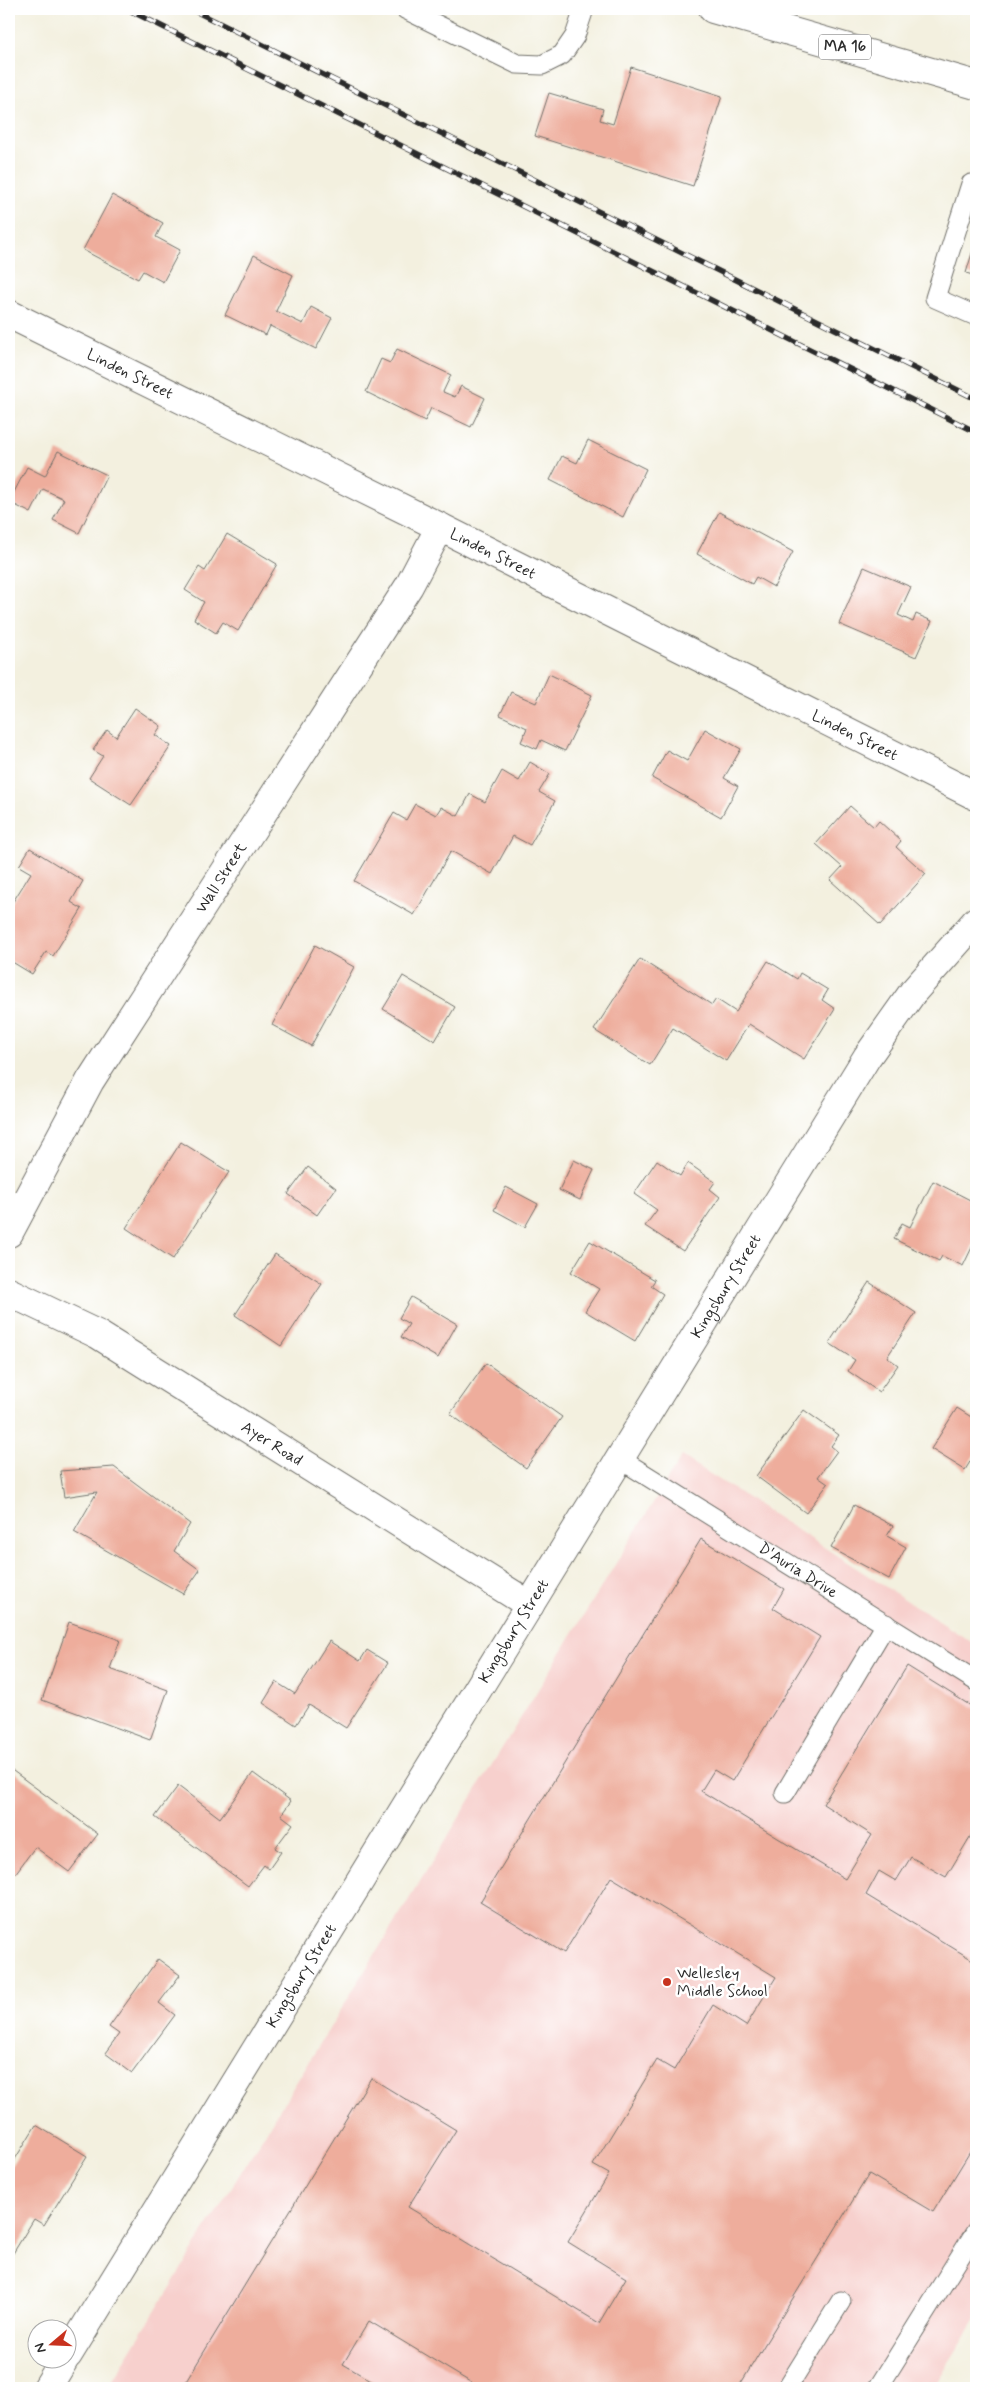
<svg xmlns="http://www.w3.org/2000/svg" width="985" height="2397" viewBox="0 0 985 2397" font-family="Mynerve,sans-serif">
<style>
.built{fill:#f7d0cd}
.building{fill:#eead9c}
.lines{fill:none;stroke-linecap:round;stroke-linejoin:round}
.lane-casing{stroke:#71706a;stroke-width:21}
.street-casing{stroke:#71706a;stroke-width:30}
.secondary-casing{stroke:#71706a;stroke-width:30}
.primary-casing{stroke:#71706a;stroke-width:30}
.lane{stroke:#fff;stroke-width:19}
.street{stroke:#fff;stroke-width:28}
.secondary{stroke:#fff;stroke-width:28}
.primary{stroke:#fff;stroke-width:28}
.rail-casing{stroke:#2b2b2b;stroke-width:5.5}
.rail{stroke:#fff;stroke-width:4;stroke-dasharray:11;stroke-linecap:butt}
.poi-dot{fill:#c8321e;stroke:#fff;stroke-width:2}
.labels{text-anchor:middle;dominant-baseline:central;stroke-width:5;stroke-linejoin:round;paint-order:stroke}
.shield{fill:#fff;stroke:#6b6b6b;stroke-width:1}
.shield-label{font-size:15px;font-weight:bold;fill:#2b2b2b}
.street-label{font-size:16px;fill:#2b2b2b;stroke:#fff}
.poi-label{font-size:16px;fill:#2b2b2b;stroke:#fff;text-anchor:start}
</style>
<rect width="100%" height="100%" fill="#fff"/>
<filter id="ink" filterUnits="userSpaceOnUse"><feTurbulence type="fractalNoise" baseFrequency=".02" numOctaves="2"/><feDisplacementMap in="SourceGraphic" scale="10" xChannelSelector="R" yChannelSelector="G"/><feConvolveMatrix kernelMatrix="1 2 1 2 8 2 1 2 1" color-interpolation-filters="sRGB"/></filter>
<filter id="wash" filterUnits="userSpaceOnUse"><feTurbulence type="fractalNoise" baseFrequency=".0096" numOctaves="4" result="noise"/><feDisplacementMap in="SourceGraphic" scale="20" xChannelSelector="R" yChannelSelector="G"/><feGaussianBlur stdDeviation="1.12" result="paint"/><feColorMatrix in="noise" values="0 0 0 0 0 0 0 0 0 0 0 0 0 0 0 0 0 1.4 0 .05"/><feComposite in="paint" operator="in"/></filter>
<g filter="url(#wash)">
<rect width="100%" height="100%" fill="#f3f0df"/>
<!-- built -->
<path class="built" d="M682,1456L976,1645V2319L933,2388H108Z"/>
<g id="blocks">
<!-- building -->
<g class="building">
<path d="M631,67L722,96L693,186L535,136L549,93L603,109L600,120L613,124Z"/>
<path d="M112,195L163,223L156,237L180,250L163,282L143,271L138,279L83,250Z"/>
<path d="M976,240V276L966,273Z"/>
<path d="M254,255L293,275L276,311L303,324L311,307L332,318L316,349L270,326L266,335L225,315Z"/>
<path d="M397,349L451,375L443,392L455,397L461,386L485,398L471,427L431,408L425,421L366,392L381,359L390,363Z"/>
<path d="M588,440L646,469L623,517L550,480L562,456L577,463Z"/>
<path d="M58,451L107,475L79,533L53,520L64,499L43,489L31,513L9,502L27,467L45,476Z"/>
<path d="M719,512L793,552L774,587L756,577L752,584L697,554Z"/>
<path d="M227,534L277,564L238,631L223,622L216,633L194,619L204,602L185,590L199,567L205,571Z"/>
<path d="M864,567L911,587L898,615L913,622L916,614L932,621L916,657L839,624Z"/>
<path d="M549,674L592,695L565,751L541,740L537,749L521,742L527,728L500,715L511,692L536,703Z"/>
<path d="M135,708L161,726L155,735L171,746L131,805L89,778L103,756L93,750L107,730L116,737Z"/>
<path d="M705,729L741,749L724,778L738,786L721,817L652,778L667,750L687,761Z"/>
<path d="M530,762L550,774L539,792L555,801L530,845L513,836L492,874L451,851L414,915L354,881L394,813L406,820L415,804L436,815L441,807L458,816L470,794L485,802L502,771L519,781Z"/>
<path d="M850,806L874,827L879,821L901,841L896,847L926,874L880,925L830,880L842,867L816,844Z"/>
<path d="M30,848L83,881L71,902L82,909L53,956L46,952L32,974L9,960V908L31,873L19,866Z"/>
<path d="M315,945L354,967L311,1046L272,1025Z"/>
<path d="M640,959L712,1005L716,999L736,1012L768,961L797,979L800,973L828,990L822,1000L835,1009L804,1059L749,1024L726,1061L673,1028L650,1065L594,1030Z"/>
<path d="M403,976L455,1007L435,1041L383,1009Z"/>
<path d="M181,1142L229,1172L173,1259L126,1228Z"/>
<path d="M574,1160L594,1170L580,1200L559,1190Z"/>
<path d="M657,1160L680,1176L688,1163L715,1182L710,1189L720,1197L683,1251L645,1226L657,1210L634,1194Z"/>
<path d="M308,1167L336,1188L317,1215L288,1194Z"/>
<path d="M933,1181L976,1203V1239L963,1266L942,1256L939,1261L894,1239L902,1223L910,1227Z"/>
<path d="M506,1187L538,1204L525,1227L494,1210Z"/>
<path d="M590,1241L655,1280L651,1286L663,1294L635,1341L585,1311L599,1289L571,1272Z"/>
<path d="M275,1254L322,1284L281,1346L235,1315Z"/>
<path d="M869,1282L916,1313L887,1357L898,1365L879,1392L848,1371L855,1360L829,1343Z"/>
<path d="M411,1297L457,1324L438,1358L401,1337L409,1324L399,1318Z"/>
<path d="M486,1363L562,1417L526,1468L450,1414Z"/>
<path d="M957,1408L976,1420V1452L965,1470L931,1449Z"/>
<path d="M804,1410L839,1435L831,1446L837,1451L818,1477L828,1484L806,1513L756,1476Z"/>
<path d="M114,1467L190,1524L174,1551L200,1570L183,1594L74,1532L97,1492L64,1497L60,1471Z"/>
<path d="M854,1505L893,1526L887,1536L906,1547L889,1579L831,1548Z"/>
<path d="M701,1539L784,1589L773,1608L820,1637L732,1781L714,1770L701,1791L845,1879L872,1835L823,1804L907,1666L976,1709V1827L946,1877L911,1857L896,1881L879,1871L866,1895L976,1962V2142L933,2212L869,2174L738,2388H480L369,2321L343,2364L376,2384L374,2388H182L371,2078L456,2130L408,2207L599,2323L626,2278L568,2242L609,2174L593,2165L657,2060L674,2070L713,2005L746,2026L776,1977L611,1877L564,1953L480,1902Z"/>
<path d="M69,1622L120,1640L110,1669L168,1690L150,1740L42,1700Z"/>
<path d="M329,1641L360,1661L367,1650L388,1663L346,1728L309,1705L296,1725L263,1703L276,1682L295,1694Z"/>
<path d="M9,1768L98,1834L69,1872L35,1847L15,1874L9,1869Z"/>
<path d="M253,1773L291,1801L281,1815L293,1824L275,1848L281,1852L269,1869L264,1865L248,1886L155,1817L178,1786L220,1818Z"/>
<path d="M158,1959L180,1975L159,2003L175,2015L132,2073L105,2053L119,2034L109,2027Z"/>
<path d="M36,2125L87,2156L44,2225L34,2219L9,2260V2169Z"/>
</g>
</g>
</g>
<g filter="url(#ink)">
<use href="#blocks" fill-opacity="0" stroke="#71706a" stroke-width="1"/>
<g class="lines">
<!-- lane casing -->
<g class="lane-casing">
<g id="lane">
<path d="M405,9L517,64L542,65L562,55L575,36L584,9"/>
<path d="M976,186L971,184L935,298L976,316"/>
<path id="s1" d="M620,1459L976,1681"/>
<path d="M785,1793L886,1624"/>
<path d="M787,2388L841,2301"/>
<path d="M878,2388L976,2231"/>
</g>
</g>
<!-- street casing -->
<g class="street-casing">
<g id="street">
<path id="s2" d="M9,1233L90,1081L409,586L440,527"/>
<path id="s3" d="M9,1292L97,1334L530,1605"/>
</g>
</g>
<!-- secondary casing -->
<g class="secondary-casing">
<g id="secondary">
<path id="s4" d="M9,314L440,527L976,796"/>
<path id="s5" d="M68,2355L867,1057L913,992L976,921"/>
<path d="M47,2388L64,2360"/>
</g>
</g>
<!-- primary casing -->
<g class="primary-casing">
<path id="primary" d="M713,9L976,85"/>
</g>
<!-- lane -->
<use href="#lane" class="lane"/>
<!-- street -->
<use href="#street" class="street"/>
<!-- secondary -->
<use href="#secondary" class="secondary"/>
<!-- primary -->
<use href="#primary" class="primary"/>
<!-- rail casing -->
<g class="rail-casing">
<g id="rail">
<path d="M127,9L976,432"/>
<path d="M191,9L976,399"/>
</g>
</g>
<!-- rail -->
<use href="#rail" class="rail"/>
</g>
</g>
<!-- markers -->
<circle class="poi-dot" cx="667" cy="1982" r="5"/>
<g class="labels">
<!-- shield labels -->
<rect class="shield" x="819" y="34.5" width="52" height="25" rx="4"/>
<g class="shield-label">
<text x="845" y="47">MA 16</text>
</g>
<!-- street labels -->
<g class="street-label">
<text stroke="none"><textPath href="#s4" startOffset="135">Linden Street</textPath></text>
<text stroke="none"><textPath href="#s4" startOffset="540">Linden Street</textPath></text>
<text stroke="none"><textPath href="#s4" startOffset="945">Linden Street</textPath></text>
<text stroke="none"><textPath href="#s2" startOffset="414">Wall Street</textPath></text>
<text stroke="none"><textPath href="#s5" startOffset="1255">Kingsbury Street</textPath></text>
<text stroke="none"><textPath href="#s3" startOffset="304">Ayer Road</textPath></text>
<text stroke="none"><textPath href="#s1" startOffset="210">D'Auria Drive</textPath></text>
<text stroke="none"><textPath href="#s5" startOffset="850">Kingsbury Street</textPath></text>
<text stroke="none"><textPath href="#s5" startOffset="445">Kingsbury Street</textPath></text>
</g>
<!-- poi labels -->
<g class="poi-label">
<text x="677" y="1973">Wellesley<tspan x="677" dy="18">Middle School</tspan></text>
</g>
</g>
<!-- margin -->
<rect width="985" height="2397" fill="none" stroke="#fff" stroke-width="30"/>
<!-- north arrow -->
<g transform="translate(52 2344) rotate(251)"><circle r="24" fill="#ffffff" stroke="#aaaaaa"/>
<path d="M0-4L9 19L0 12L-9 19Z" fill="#c8321e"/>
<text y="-8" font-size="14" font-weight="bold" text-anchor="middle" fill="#2b2b2b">N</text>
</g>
</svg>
